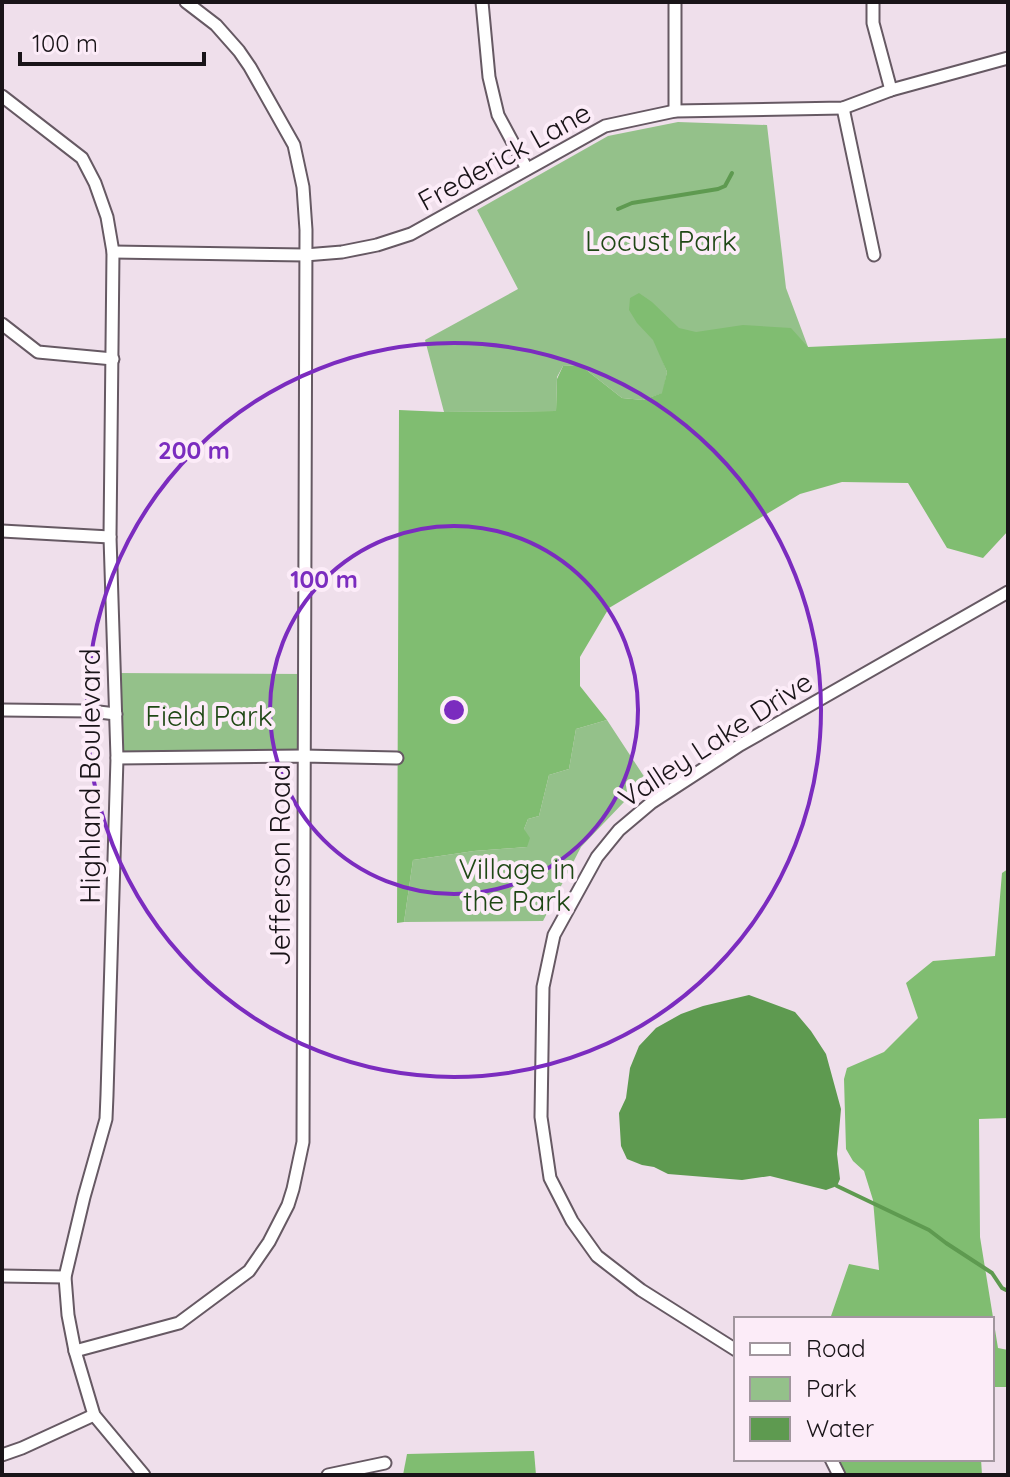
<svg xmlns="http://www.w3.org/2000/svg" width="1010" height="1477" viewBox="0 0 1010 1477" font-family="Quicksand,sans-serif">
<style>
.green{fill:#94c18a}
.forest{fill:#80bd71}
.water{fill:#5e9a50}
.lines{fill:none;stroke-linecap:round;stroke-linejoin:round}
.stream{stroke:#5e9a50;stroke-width:4}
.minor-casing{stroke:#665963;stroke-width:15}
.minor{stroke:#fff;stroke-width:11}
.ring{fill:none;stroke:#7b2cbf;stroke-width:4}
.labels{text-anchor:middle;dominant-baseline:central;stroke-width:8;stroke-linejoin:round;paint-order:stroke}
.street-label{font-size:28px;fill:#191418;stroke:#fcecf8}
.park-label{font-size:28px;fill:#1f4815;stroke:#fcecf8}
.centre{fill:#7b2cbf;stroke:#fcecf8;stroke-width:4}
.ring-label{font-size:24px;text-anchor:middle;font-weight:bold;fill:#7b2cbf;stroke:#fcecf8;stroke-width:8;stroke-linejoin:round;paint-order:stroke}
</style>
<rect width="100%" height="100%" fill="#efdfeb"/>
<!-- green -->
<g class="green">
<path d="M678,122L767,125L786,288L808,347L660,354L667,372L663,393L643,400L622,398L580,365L563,366L557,377L556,411L444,412L425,340L518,289L477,210L608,136Z"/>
<path d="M115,673L304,674L303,756L117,758Z"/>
<path d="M607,720L647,781L624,802L581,847L543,921L404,922L413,860L474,851L527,847L524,829L528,819L539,816L549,775L569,769L576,729Z"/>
</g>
<!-- forest -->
<g class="forest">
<path d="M639,293L652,302L679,328L696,332L743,325L791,328L808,347L1008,338V531L983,558L947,548L908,483L842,482L800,494L609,608L580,657V686L607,720L576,729L569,769L549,775L539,816L528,819L524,829L530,838L527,847L474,851L413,860L404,922L397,923L399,410L444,412L556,411L557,379L563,366L580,365L622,398L643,400L662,393L667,372L653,340L637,323L629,310L630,298Z"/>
<path d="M1008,869V1118L979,1119L980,1237L998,1348L1008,1350V1387H994L992,1389V1319H830L849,1264L879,1270L873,1200L864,1171L853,1161L846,1149L844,1079L847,1068L884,1052L918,1018L906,983L933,961L995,956L1002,873Z"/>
<path d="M534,1451L536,1475H403L407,1454Z"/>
<path d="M838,1459H981L982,1475H845Z"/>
</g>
<!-- water -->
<path class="water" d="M749,995L795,1012L811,1031L826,1054L841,1109L837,1154L840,1179L837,1186L826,1190L770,1176L742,1180L668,1174L654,1167L642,1165L627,1159L621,1146L619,1113L626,1098L630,1068L639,1046L656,1028L681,1014L703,1006Z"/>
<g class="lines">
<!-- stream -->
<g class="stream">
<path d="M618,209L632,203L718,189L725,186L732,173"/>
<path d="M837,1186L929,1230L946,1243L992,1273L1002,1288L1008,1291"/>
</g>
<!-- minor casing -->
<g class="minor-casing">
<g id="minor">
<path d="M482,2L489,77L498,115L527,169"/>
<path d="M873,2V23L891,90"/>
<path d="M2,96L82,158L95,183L107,217L113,252L110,537L117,758L107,1095L106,1119L84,1197L65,1277L68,1315L75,1351L94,1415L144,1475"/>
<path d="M843,108L874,255"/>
<path d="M675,111V2"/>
<path d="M113,252L305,255L342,252L377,245L411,234L605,126L675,111L843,108L891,90L1008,58"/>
<path d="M2,324L38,352L113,359"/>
<path d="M2,531L110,537"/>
<path d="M2,710L90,711L116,714"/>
<path d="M117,758L303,756L397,758"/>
<path d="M2,1276L65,1277"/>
<path d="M736,1350L641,1290L597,1256L572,1221L550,1178L541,1117L543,987L554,935L597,857L619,830L651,803L740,745L1008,592"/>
<path d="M75,1351L179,1323L249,1271L269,1242L288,1205L293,1189L303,1142L306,230L303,187L294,145L250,67L239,51L216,25L186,2"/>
<path d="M2,1455L22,1448L94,1415"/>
<path d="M831,1459L839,1475"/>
<path d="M328,1475L385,1463"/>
</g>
</g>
<!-- minor -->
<use href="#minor" class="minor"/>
</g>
<!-- distance rings -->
<g class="ring">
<circle cx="454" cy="710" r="184"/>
<circle cx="454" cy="710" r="367"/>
</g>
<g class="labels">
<!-- street labels -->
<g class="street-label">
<text transform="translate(504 156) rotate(-29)">Frederick Lane</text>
<text transform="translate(715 739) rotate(-33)">Valley Lake Drive</text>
<text transform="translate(89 776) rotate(-90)">Highland Boulevard</text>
<text transform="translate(279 865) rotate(-90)">Jefferson Road</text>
</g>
<!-- park labels -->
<g class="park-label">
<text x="661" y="240">Locust Park</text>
<text x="209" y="715">Field Park</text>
<text x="517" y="868">Village in<tspan x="517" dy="32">the Park</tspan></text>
</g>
</g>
<circle cx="454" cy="710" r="12" class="centre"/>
<g class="ring-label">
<text x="194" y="459">200 m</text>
<text x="324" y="588">100 m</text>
</g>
<!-- border -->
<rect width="1010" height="1477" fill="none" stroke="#191418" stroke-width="8"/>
<!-- legend -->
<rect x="734" y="1317" width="260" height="144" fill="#fcecf8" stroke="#a1969e" stroke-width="2"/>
<rect x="750" y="1343" width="40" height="12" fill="#ffffff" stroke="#a1969e" stroke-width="2"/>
<text x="806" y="1357" font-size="24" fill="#191418">Road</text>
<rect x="750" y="1377" width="40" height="24" fill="#94c18a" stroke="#a1969e" stroke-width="2"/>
<text x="806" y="1397" font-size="24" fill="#191418">Park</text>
<rect x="750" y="1417" width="40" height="24" fill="#5e9a50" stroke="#a1969e" stroke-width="2"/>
<text x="806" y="1437" font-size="24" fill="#191418">Water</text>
<!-- scale -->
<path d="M20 52v12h184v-12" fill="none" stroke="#191418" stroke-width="4"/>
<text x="32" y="52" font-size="24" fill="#191418" stroke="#fcecf8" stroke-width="6" paint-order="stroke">100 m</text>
</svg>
